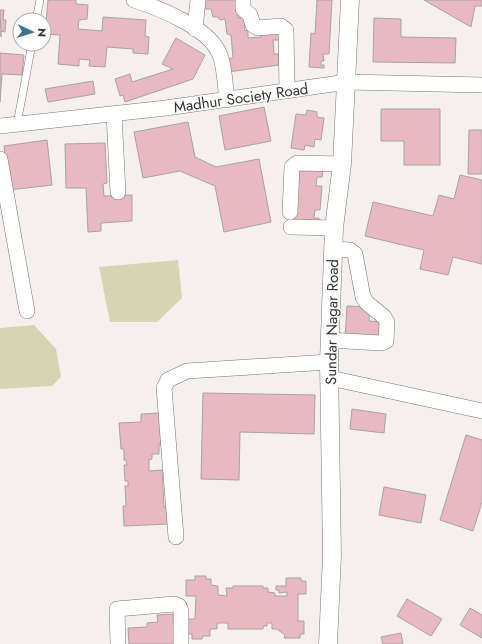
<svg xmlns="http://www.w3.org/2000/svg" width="482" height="644" viewBox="0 0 482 644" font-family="Jost,sans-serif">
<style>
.green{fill:#d5d5b3}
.building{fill:#e9b9c2;stroke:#a7a2a3}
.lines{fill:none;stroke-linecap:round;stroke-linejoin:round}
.service-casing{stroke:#797573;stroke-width:8}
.minor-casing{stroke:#797573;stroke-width:16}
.tertiary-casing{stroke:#797573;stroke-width:19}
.service{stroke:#fff;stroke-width:7}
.minor{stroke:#fff;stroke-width:15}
.tertiary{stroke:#fff;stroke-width:18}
.labels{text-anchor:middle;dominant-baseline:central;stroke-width:3;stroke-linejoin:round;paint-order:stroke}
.street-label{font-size:15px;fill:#363433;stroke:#fffefe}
</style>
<rect width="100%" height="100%" fill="#f5f0ee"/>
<!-- green -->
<g class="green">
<path d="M178,260L182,298L157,322H110L99,267Z"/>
<path d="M34,325L56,349L61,377L52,386L0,389V328Z"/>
</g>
<!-- building -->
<g class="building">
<path d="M48,0H76V4L88,5L87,19L79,20L78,29L102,31L103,17L146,20L145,36L149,37L148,54L133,53V49L107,47L105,67L89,66L90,60L79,59V66L58,64L60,35L45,34Z"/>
<path d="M203,0H237L238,18L246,16L247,25H244L245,31L248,30V38L261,37L260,30L279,29V40H273L274,54H279V65L228,72L225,59L233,58L231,35L227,34L225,19L220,20L218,17H213L211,9H203Z"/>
<path d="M317,0H332L329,54H323L324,61H321V65H324V68L309,67L311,33L315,34Z"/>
<path d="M424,0H482V6H475L471,27Z"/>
<path d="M0,10H4L3,20H6L5,32L1,31V37Z"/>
<path d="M374,18L401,19V37L456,38L455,63L373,62Z"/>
<path d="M176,38L205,55L193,79L125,102L123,95L120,96L115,79L130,74L132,82L173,69L162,64Z"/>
<path d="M0,53L24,55L22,75L2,74L0,102Z"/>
<path d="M93,81L95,94L48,102L45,89Z"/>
<path d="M264,107L271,141L225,150L219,116Z"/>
<path d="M381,109H440V165H404V141H381Z"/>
<path d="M307,110L317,112V117L324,118L321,140L315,139L314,147L305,145L304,150L291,148L296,114L306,115Z"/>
<path d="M188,122L195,157L216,167L259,159L271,222L224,232L215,186L180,171L143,178L134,132Z"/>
<path d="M469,130H482V174H468Z"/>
<path d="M47,140L52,185L9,190L4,146Z"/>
<path d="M105,143L107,183L103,184L104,196L132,195V221L101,223V231L88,232L86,188H66L65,144Z"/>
<path d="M297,167L323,169L322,177H317L316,186H322L320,210H315L314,218H319V224L292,222Z"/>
<path d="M460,175L482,180V264L453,257L448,275L420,269L424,250L365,236L373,202L433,216L439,195L454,199Z"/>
<path d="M347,306L370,307L369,321L383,322L381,340L345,338Z"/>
<path d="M203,393L315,395L314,434L240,432L239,480L201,479Z"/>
<path d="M352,409L386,414L384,433L350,429Z"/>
<path d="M160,413L161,444H159V454H152V459L149,460V471L162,470L164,507H168L169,524L124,526L123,506H126L125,486H128V481H125L124,465H127L126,460H124V449H121L119,423L141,422V414Z"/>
<path d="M466,435L482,440V502L473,531L440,520Z"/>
<path d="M384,487L426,495L421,523L379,515Z"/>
<path d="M195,576H206V579H211V585L218,586V595L227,596L226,588H233V586H263V588H268V592L275,593V596H287V592L279,593V590H276V586H286V578H301V581H306V594H298V621H304V634H300V638H284L285,635L277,629H272V623H267V626H263V629H228V623H217V629H210V636H203L202,639H192V634H185L186,619H195L196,596H186V580H195Z"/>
<path d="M407,599L442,619L431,636L397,616Z"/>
<path d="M470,608L482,615V638L460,625Z"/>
<path d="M173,614L174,644H129L128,628L147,627V623L158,622L157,615Z"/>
<path d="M401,633L403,644H383L381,637Z"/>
</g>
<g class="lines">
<!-- service casing -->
<g class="service-casing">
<g id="service">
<path d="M36,20L40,0"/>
<path d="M17,124L32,44"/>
</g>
</g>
<!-- minor casing -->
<g class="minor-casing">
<g id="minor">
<path d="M134,0C159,8 210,28 220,55C225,68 225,86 227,100"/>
<path d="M243,0V9L250,15L253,25L258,28L281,26L286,30L287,91"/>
<path d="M195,29L198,0"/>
<path d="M114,114L118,192"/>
<path d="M0,126L166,108L347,82L482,85"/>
<path d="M0,159L27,311"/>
<path d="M290,212L292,167L297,163L342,164"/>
<path d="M291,227L334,228"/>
<path d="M329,340L381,343L386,341L387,322L384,317L367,303L363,297L355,254L350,250L334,249"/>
<path d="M330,378L482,411"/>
<path d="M176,537L164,388L168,380L187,371L329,362"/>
<path d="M118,644L117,609L174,604L179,606L181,611V644"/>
</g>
</g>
<!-- tertiary casing -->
<g class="tertiary-casing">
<path id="tertiary" d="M328,644L332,555L329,362L334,228L342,164L350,0"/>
</g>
<!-- service -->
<use href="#service" class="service"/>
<!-- minor -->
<use href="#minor" class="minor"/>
<!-- tertiary -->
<use href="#tertiary" class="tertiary"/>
</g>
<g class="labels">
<!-- street labels -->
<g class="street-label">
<text transform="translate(241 98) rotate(-8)">Madhur Society Road</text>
<text transform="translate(332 322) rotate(-89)">Sundar Nagar Road</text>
</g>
</g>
<!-- north arrow -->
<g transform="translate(32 32) rotate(94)"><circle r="19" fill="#fffefe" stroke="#afadad"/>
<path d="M0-3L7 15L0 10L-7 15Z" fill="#3b748e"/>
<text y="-6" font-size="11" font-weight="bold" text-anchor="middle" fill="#363433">N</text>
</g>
</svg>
